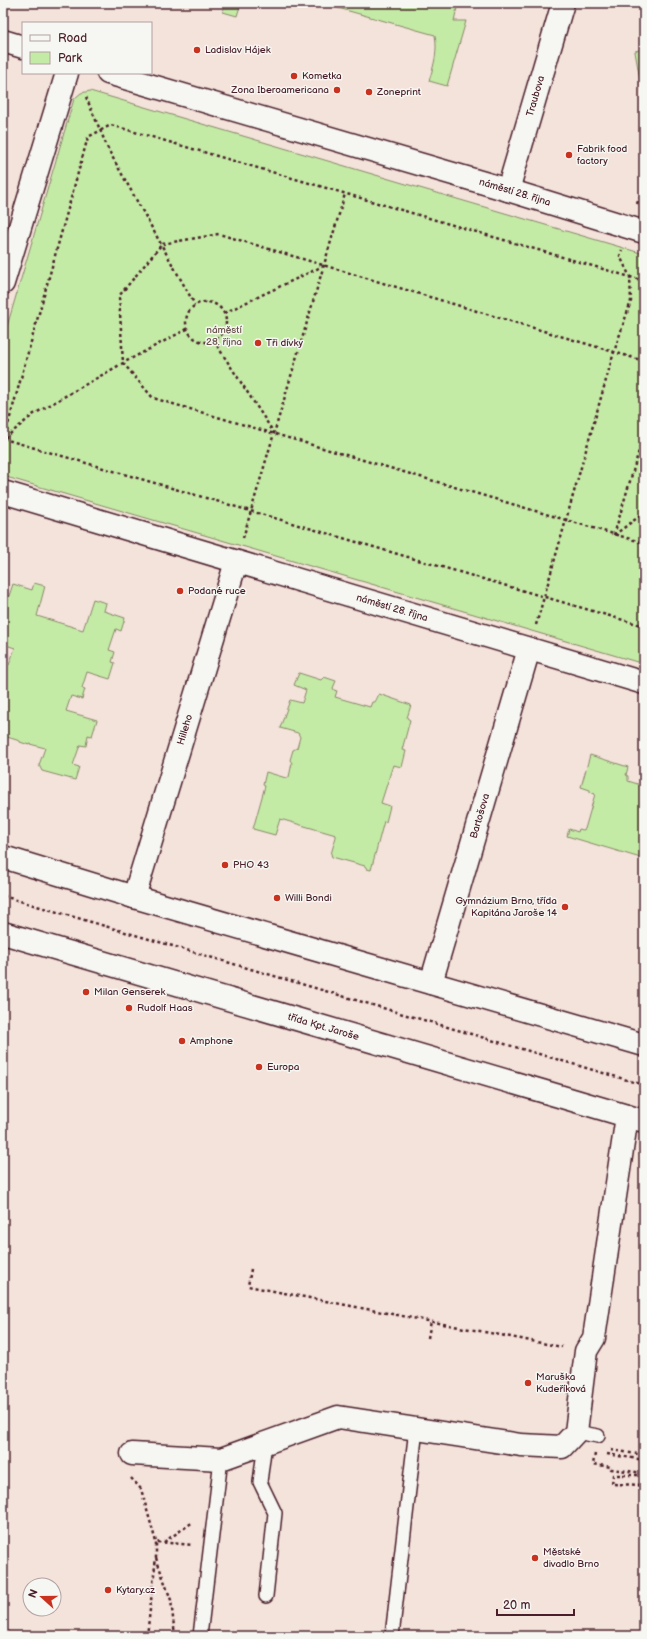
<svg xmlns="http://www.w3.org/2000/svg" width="647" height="1639" viewBox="0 0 647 1639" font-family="'Balsamiq Sans',sans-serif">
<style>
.green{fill:#c4eba6;stroke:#878568}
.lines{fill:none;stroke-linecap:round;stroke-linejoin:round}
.lane-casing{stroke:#4a1f2b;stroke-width:16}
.street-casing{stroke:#4a1f2b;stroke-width:25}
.secondary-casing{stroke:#4a1f2b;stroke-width:25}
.path{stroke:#4a1f2b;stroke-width:2.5;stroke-dasharray:3 3;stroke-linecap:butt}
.lane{stroke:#f6f6f2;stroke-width:13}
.street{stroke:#f6f6f2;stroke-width:22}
.secondary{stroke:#f6f6f2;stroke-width:22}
.poi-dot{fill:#c8321e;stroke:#f6f6f2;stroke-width:1.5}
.labels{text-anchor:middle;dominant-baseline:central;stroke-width:3;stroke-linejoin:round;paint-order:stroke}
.poi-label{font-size:10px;fill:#4a1f2b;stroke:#f6f6f2;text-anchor:start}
.street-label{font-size:10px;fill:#4a1f2b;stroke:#f6f6f2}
.park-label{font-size:10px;fill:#68524a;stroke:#f6f6f2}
</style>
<rect width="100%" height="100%" fill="#f4e3da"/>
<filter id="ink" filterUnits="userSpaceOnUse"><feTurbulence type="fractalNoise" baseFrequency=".025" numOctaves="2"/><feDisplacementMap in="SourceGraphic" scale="8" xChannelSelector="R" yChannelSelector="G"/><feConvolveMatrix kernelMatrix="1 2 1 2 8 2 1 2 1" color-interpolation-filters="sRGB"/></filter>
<g filter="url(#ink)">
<!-- green -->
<g class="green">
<path d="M225,3H241L237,16L223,12Z"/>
<path d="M320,3H458L454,21H466L447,86L429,81C434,65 438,52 435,35Z"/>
<path d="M644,49V101L635,52V51Z"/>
<path d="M90,91L644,254V664L3,476V340L74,99L81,93Z"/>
<path d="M34,583L45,586L37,616L83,630L93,599L106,603L104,611L125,618L121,631L116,629L109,650L115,652L112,662L115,663L110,679L87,672L82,688L85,689L82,699L71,696L66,711L97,720L92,736L88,735L86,746L80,745L73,765L79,767L75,780L42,771L39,765L45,748L30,744L29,745L20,742V741L4,736L3,737V664L9,665L15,648L3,644V614L13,584L32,590Z"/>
<path d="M299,673L321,680L324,677L336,681L333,688L334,690L337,691L335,697L370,707L372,702H375L379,694L411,705L407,718L410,720L402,750L406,751L402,767L393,765L381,803L390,806L386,822L384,821L371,870L367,869L365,866L332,857L331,854L336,837V835L280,819L275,835L253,829L265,786L263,785L266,772L286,778L289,777L292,763L290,760L293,750L297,748L300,737L298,733L280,728L290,700L302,703L306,690L294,685Z"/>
<path d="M590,755L628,767L626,775L628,776V781L644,786V859L567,836L569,829L578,832L579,829L583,830L585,829L595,794L590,792V790L581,787Z"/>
</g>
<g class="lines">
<!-- lane casing -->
<g class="lane-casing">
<g id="lane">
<path d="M576,1432L598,1436"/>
<path d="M265,1443L260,1482L275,1513L266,1596"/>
<path d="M200,1636L221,1459"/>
<path d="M392,1636L416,1429"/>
</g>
</g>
<!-- street casing -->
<g class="street-casing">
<g id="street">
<path id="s1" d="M508,190L563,3"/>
<path d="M3,283L67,73"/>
<path id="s2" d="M3,492L644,683"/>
<path d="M3,857L134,897L644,1045"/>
<path id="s3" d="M134,897L236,562"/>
<path id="s4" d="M3,933L644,1121"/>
<path id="s5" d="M431,983L529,649"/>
<path d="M132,1454L221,1459L338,1417L521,1445L562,1447L576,1432L586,1351L594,1338L627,1116"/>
</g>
</g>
<!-- secondary casing -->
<g class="secondary-casing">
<g id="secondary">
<path d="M3,41L23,47"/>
<path id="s6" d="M108,73L508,190L644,232"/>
</g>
</g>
<!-- path -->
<g class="path">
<path d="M86,97L109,151L195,305"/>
<path d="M637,204L639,198"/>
<path d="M644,281L111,125L88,137L4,439L644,626"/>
<circle cx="206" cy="322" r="20"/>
<path d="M224,313L323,266"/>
<path d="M214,341L274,433"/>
<path d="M644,361L219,234L162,244L119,296L123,363L153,398L644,543"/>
<path d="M5,438L34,414L123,363L187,329"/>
<path d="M614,535L644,434"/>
<path d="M614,535L644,513"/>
<path d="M243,538L345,194"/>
<path d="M536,625L614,352L631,301L630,277L620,256L622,250"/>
<path d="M3,896L644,1085"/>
<path d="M251,1269L248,1286L562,1347"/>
<path d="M428,1338L431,1321"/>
<path d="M611,1450L644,1455"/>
<path d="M595,1454L593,1464L611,1467V1469L644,1473"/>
<path d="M607,1454L644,1460"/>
<path d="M644,1475H613L612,1484L644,1485"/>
<path d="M131,1478L141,1489L156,1542"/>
<path d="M164,1542L193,1522"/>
<path d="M156,1558L171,1600L175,1636"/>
<path d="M147,1636L156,1557V1542L192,1545"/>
</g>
<!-- lane -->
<use href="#lane" class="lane"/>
<!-- street -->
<use href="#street" class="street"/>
<!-- secondary -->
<use href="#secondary" class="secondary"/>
</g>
</g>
<!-- markers -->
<g class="poi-dot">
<circle cx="197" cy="50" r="4"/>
<circle cx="294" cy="76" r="4"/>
<circle cx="337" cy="90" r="4"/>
<circle cx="369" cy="92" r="4"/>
<circle cx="569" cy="155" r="4"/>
<circle cx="258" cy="343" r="4"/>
<circle cx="180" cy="591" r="4"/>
<circle cx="225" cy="865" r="4"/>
<circle cx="277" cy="898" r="4"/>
<circle cx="565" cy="907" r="4"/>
<circle cx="86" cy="992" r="4"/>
<circle cx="129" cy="1008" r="4"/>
<circle cx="182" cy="1041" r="4"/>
<circle cx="259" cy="1067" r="4"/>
<circle cx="528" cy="1383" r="4"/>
<circle cx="535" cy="1558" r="4"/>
<circle cx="108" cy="1590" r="4"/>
</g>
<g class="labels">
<!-- poi labels -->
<g class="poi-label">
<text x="205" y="50">Ladislav Hájek</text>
<text x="302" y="76">Kometka</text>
<text x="329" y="90" text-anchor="end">Zona Iberoamericana</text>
<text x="377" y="92">Zoneprint</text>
<text x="577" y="149">Fabrik food<tspan x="577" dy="12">factory</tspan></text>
<text x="266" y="343">Tři dívky</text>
<text x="188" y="591">Podané ruce</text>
<text x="233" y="865">PHO 43</text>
<text x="285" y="898">Willi Bondi</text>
<text x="557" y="901" text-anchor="end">Gymnázium Brno, třída<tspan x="557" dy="12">Kapitána Jaroše 14</tspan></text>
<text x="94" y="992">Milan Genserek</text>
<text x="137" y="1008">Rudolf Haas</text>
<text x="190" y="1041">Amphone</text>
<text x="267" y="1067">Europa</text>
<text x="536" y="1377">Maruška<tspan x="536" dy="12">Kudeříková</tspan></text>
<text x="543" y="1552">Městské<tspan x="543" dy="12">divadlo Brno</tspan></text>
<text x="116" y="1590">Kytary.cz</text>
</g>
<!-- street labels -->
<g class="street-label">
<text stroke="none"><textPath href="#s1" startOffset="98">Traubova</textPath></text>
<text stroke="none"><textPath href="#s6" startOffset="424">náměstí 28. října</textPath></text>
<text stroke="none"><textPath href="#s2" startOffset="406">náměstí 28. října</textPath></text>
<text stroke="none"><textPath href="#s3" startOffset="175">Hilleho</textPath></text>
<text stroke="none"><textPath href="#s5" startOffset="174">Bartošova</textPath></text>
<text stroke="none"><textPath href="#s4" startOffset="334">třída Kpt. Jaroše</textPath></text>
</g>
<!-- park labels -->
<g class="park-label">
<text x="224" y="330">náměstí<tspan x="224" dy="12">28. října</tspan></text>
</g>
</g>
<!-- margin -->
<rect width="647" height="1639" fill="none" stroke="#f6f6f2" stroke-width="16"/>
<rect x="8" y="8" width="631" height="1623" fill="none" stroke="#4a1f2b" stroke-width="1.5" filter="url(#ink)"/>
<!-- legend -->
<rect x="22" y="22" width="130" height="52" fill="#f6f6f2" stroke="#b1a0a2"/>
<rect x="30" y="35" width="20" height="6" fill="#f6f6f2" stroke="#b1a0a2"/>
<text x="58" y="42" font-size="12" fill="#4a1f2b">Road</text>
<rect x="30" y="52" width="20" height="12" fill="#c4eba6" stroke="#b1a0a2"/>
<text x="58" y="62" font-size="12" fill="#4a1f2b">Park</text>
<!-- north arrow -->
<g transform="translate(42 1597) rotate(291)"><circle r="19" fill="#f6f6f2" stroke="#b1a0a2"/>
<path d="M0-3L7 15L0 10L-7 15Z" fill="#c8321e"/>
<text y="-6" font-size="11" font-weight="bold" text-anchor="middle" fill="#4a1f2b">N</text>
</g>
<!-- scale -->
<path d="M497 1609v6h77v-6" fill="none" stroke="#4a1f2b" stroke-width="2"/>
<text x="503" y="1609" font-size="12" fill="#4a1f2b" stroke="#f6f6f2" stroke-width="3" paint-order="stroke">20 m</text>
</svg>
